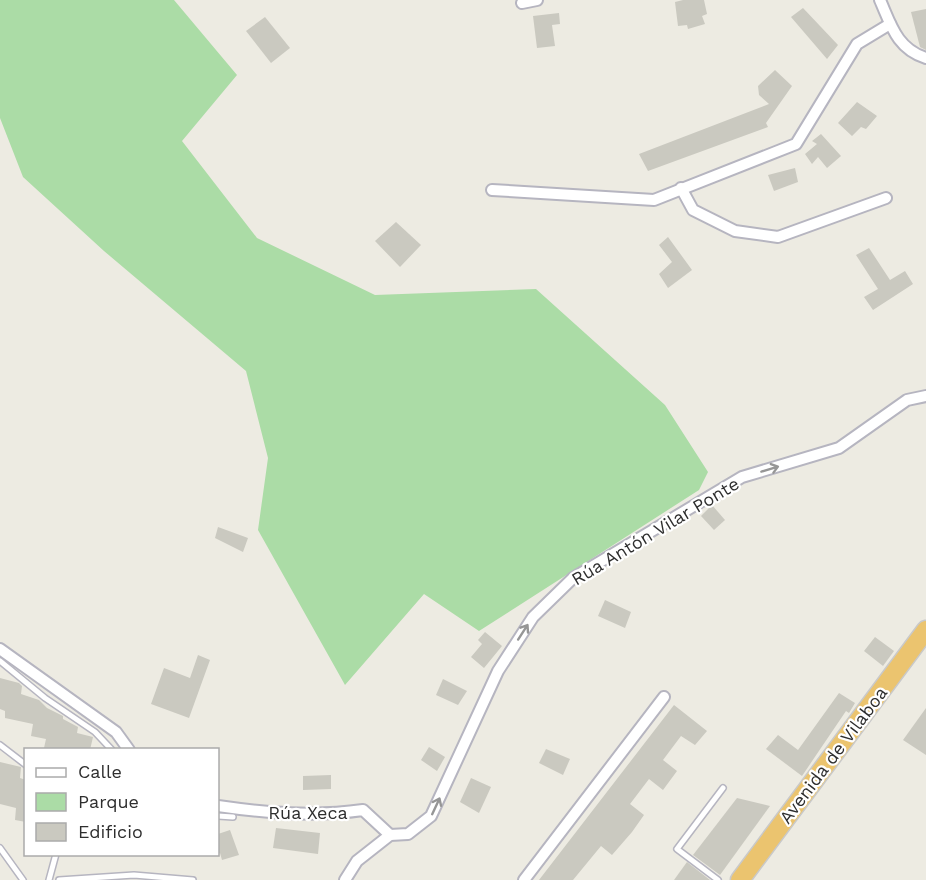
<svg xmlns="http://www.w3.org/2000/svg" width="926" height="880" viewBox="0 0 926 880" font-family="'Work Sans',sans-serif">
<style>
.green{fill:#abdca6}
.building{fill:#cac9c0}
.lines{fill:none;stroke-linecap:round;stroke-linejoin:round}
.lane-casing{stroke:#b6b5c0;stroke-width:8}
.street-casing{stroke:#b6b5c0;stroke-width:14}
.highway-casing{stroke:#c9c9c9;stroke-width:21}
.lane{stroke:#fff;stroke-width:5}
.street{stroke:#fff;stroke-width:10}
.highway{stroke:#ebc46f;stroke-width:18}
.oneway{stroke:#969696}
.labels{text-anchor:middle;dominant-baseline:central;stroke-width:4.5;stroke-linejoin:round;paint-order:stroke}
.street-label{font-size:18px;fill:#2e2e2e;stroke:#fff}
</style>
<rect width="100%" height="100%" fill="#edebe2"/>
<!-- green -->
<path class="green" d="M0,0H174L237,75L182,141L257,238L375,295L536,289L665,405L708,472L699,490L479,631L424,594L345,685L258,530L268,458L246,371L104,251L23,177L0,118Z"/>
<!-- building -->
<g class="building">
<path d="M683,0H704L707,14L702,16L705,24L688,29L687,25L678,26L675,2Z"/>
<path d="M803,8L838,45L827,59L791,17Z"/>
<path d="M926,9V50L920,47L911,12Z"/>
<path d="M559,13L560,24L552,25L555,46L537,48L533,16Z"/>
<path d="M265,17L290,48L271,63L246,31Z"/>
<path d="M775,70L792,86L766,123L768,127L648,171L639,154L769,104L759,95L758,86Z"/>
<path d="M857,102L877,116L866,129L861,127L852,136L838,123Z"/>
<path d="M821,134L841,156L827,168L818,157L812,164L805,154L817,144L812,141Z"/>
<path d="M795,168L798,182L774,191L768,175Z"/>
<path d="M396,222L421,245L400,267L375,241Z"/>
<path d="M668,237L692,270L668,288L659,274L672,262L659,245Z"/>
<path d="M869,248L890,280L905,271L913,284L873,310L864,297L878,289L856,255Z"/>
<path d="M712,505L725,520L714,530L701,516Z"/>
<path d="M218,527L248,538L243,552L215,538Z"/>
<path d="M605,600L631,612L625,628L598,616Z"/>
<path d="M485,632L502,646L484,668L471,657L482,644L478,640Z"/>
<path d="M875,637L894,651L883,666L864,651Z"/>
<path d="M198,655L210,660L189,718L151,704L164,668L190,678Z"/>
<path d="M0,678L19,683L22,686L21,694L39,700L47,708L63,716V719L78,727L77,733L93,737L90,750L44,748L46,739L31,736L33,724L5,718V711L0,709Z"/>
<path d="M443,679L467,691L458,705L436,695Z"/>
<path d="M839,693L855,703L849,713L846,711L802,776L766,749L778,735L798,750Z"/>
<path d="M674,705L707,731L695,745L681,736L663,760L677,771L663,790L649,779L630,804L644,815L632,832L612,855L601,846L573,880H539Z"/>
<path d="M926,708V755L903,740Z"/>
<path d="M429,747L445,757L437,771L421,760Z"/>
<path d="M546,749L570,759L563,775L539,763Z"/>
<path d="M0,762L21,767L20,778L26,780V822L15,820L16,808L0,804Z"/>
<path d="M331,775V789L303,790V776Z"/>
<path d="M471,778L491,787L479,813L460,802Z"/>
<path d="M737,798L770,806L720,875L693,855Z"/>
<path d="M276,828L320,833L318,854L273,848Z"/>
<path d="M230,830L239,855L222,860L220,853L218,854V834Z"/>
<path d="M687,862L710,880H674Z"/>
</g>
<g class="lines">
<!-- lane casing -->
<g class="lane-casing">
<g id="lane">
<path d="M0,661L45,698L95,732L112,750"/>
<path d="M0,745L26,765"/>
<path d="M218,816L233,817"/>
<path d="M0,848L23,880"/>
<path d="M49,880L56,854"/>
<path d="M59,880L134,875L193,880"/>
<path d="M718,880L677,849L723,788"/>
</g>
</g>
<!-- street casing -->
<g class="street-casing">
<g id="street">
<path d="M880,0C891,25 897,49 926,58"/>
<path d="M522,3L537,0"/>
<path d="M681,188L693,210L735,231L778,237L886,198"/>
<path d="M492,190L654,200L796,144L857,44L890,24"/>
<path d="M0,649L116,732L129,750"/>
<path d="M218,806C266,813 314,817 363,810L390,835"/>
<path d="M345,880L357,861L390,835L408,834L431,816L498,671L533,617L573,578L742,477L839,448L907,400L926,396"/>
<path d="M524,880L664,697"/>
</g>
</g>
<!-- highway casing -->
<g class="highway-casing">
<path id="highway" d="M740,880L926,630"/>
</g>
<!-- lane -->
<use href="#lane" class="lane"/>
<!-- street -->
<use href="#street" class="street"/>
<!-- highway -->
<use href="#highway" class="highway"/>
</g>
<!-- one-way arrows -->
<defs><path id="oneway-shaft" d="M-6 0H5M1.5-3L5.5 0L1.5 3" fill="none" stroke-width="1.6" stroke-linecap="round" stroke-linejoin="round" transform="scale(1.5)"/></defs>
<g class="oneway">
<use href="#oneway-shaft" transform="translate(770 469) rotate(-17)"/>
<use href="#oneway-shaft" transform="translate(523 632) rotate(-57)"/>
<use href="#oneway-shaft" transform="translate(436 806) rotate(-65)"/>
</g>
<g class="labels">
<!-- street labels -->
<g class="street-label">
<text transform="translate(655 531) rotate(-31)">Rúa Antón Vilar Ponte</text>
<text transform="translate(833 755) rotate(-53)">Avenida de Vilaboa</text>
<text x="308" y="812">Rúa Xeca</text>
</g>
</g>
<!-- legend -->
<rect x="24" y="748" width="195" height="108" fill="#ffffff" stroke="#ababab" stroke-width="1.5"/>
<rect x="36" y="768" width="30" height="9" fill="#ffffff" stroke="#ababab" stroke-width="1.5"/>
<text x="78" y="778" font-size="18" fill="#2e2e2e">Calle</text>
<rect x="36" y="793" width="30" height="18" fill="#abdca6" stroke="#ababab" stroke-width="1.5"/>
<text x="78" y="808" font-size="18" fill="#2e2e2e">Parque</text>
<rect x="36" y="823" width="30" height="18" fill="#cac9c0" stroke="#ababab" stroke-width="1.5"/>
<text x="78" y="838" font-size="18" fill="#2e2e2e">Edificio</text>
</svg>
